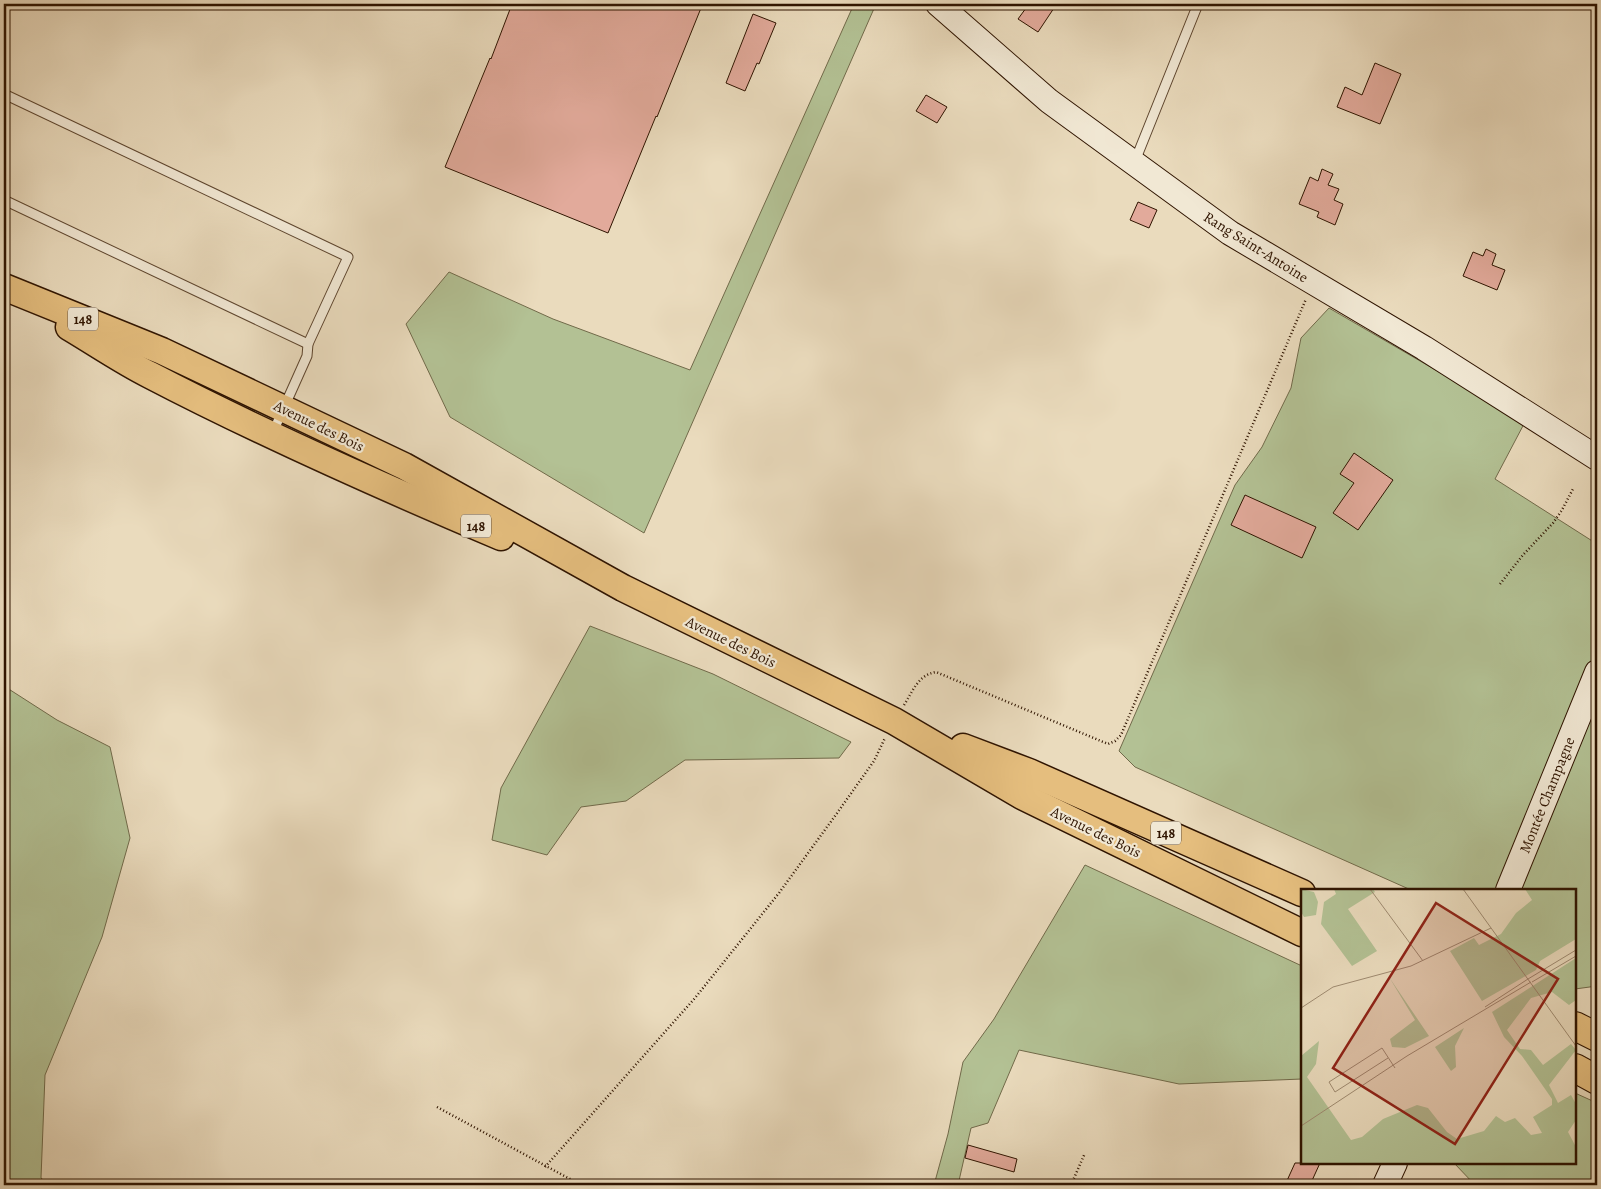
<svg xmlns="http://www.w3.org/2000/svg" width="1601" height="1189" viewBox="0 0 1601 1189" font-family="Alegreya,serif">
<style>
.green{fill:#b3c194;stroke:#716a4a}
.building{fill:#e2aa9b;stroke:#2f1400}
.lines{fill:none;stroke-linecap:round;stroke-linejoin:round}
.lane-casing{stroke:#5e462f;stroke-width:11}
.secondary-casing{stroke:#2f1400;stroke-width:26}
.primary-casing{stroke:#2f1400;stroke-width:29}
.highway-casing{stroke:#2f1400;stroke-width:30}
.path{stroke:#2f1400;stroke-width:2.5;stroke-dasharray:1 2.5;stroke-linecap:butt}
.lane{stroke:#f1e8d4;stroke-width:9}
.secondary{stroke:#f1e8d4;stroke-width:24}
.primary{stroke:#e5be7e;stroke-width:26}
.highway{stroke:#e5be7e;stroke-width:28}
.labels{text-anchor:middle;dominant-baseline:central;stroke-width:4.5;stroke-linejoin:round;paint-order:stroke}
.shield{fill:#f1e8d4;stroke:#695440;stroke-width:1}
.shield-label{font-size:14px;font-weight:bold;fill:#2f1400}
.street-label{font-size:15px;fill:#2f1400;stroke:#f1e8d4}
.inset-road{fill:none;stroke:#9f8b71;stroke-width:1}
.view{fill:#8f2418;fill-opacity:0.15;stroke:#8f2418;stroke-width:2.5}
.inset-edge{fill:none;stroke:#2f1400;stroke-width:2.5}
</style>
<rect width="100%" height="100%" fill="#eadbbd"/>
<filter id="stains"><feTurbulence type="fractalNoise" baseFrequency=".004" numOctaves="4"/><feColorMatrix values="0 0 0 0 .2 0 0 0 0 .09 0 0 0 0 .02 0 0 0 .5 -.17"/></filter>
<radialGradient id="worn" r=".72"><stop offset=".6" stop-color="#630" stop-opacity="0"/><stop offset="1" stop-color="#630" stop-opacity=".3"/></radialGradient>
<!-- green -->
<g class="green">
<path d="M854,4H876L644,533L450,417L406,324L449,272L553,319L690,370Z"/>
<path d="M1329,308L1525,422L1495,479L1597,544V986L1575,989V890H1411L1135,767L1119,751L1235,485L1262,447L1291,388L1301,338Z"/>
<path d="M590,626L713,674L851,742L839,758L685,760L626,801L581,807L547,855L492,840L501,788Z"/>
<path d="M4,686L57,720L110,747L130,838L102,937L45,1075L41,1178L49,1185H4Z"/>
<path d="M1085,865L1302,966V1079L1179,1084L1019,1050L988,1123L971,1128L958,1185H934L948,1134L963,1062L994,1019Z"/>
<path d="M1575,1093L1597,1103V1185H1475L1454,1163H1575Z"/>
</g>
<!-- building -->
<g class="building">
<path d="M512,4H690L701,8L657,117L656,116L608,233L445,167L490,58L491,59Z"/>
<path d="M1029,4H1048L1054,8L1038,32L1018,19Z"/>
<path d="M753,14L776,23L759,64L757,63L745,91L726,83Z"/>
<path d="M1375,63L1401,74L1380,124L1337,107L1345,87L1362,95Z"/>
<path d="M926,95L947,107L937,123L916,111Z"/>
<path d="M1322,169L1333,174L1328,185L1339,189L1334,200L1343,204L1335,225L1317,217L1319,212L1299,204L1310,177L1318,181Z"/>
<path d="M1138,202L1157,210L1149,228L1130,220Z"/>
<path d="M1486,249L1496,254L1492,265L1505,270L1497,290L1463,276L1473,252L1483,256Z"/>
<path d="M1354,453L1393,480L1358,530L1333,513L1354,483L1340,474Z"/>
<path d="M1245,495L1316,527L1302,558L1231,525Z"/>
<path d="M968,1145L1017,1159L1014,1172L965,1158Z"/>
<path d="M1295,1163H1320L1310,1185H1285Z"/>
</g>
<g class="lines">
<!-- lane casing -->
<g class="lane-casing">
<g id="lane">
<path d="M4,94L348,257L308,344L307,356L273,432"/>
<path d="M1135,161L1198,4"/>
<path d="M4,200L308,344"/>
</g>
</g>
<!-- secondary casing -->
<g class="secondary-casing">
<g id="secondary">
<path d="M938,4L1049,101L1230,233L1424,348L1597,458"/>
<path d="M1508,890L1597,672"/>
<path d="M1385,1185L1395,1163"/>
</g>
</g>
<!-- primary casing -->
<g class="primary-casing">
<g id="primary">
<path d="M4,287L162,351L404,466L623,588L894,721L1022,796L1302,933"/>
<path d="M69,327C96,343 122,361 150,375C265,435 383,487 501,537"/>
<path d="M963,747L1029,772L1302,893"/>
</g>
</g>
<!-- highway casing -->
<g class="highway-casing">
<g id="highway">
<path d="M1575,1026L1597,1037"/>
<path d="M1575,1068L1597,1080"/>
</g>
</g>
<!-- path -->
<g class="path">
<path d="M1500,584L1523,555L1553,523L1562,510L1573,489"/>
<path d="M904,705C913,691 918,675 936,672L1108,744L1115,741L1121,735L1306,299"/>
<path d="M437,1107L581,1185"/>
<path d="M545,1167L695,998L779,893L835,816L874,761L885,738"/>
<path d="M1071,1185L1085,1153"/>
</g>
<!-- lane -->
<use href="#lane" class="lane"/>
<!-- secondary -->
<use href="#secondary" class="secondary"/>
<!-- primary -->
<use href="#primary" class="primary"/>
<!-- highway -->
<use href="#highway" class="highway"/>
</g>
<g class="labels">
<!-- shield labels -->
<g class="shield">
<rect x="68" y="307.5" width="30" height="23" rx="4"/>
<rect x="461" y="514.5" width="30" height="23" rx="4"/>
<rect x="1151" y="821.5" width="30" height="23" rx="4"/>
</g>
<g class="shield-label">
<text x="83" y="319">148</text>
<text x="476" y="526">148</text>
<text x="1166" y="833">148</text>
</g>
<!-- street labels -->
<g class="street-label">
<text transform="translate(1256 247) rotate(32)">Rang Saint-Antoine</text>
<text transform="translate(319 426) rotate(26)">Avenue des Bois</text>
<text transform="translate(731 642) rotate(26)">Avenue des Bois</text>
<text transform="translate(1547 795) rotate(-68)">Montée Champagne</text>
<text transform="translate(1096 832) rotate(26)">Avenue des Bois</text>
</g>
</g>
<!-- overview -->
<g transform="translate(1301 889)">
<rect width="275" height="275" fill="#eadbbd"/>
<path d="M0,0L13,3L17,13L15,26L3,28L0,23ZM33,0H72L74,3L47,20L76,62L51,77L20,35L23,13L35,5ZM224,0H275V50L239,72L235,81L181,112L149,62L173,49L178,56L200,45L215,24L231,11ZM275,69V111L268,116L251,103L230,109L206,141L219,160L230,161L242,176L270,155L275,161L248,196L257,214L270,206L275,215V231L267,243L275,258V275H0V167L18,152L15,175L6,188L50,251L61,248L82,230L116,216L127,219L146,243L156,250L183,242L195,227L204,233L214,229L230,246L241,244L232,228L251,216V210L221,167L203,148L191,123ZM88,88L128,147L104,159L91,158L89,150L114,131ZM163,139L154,157L155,178L150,182L134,158Z" fill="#b3c194"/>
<path class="inset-road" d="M69,0L122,72M162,0L275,157M227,90L275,61M231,93L275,67M184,118L227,90M0,119L32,98L110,77L190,39M87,169L34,203L28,193L81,159L94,179M0,237L106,167L230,93"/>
<path class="view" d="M135,14L257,90L154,255L32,179Z"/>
<rect width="275" height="275" class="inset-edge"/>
</g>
<!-- margin -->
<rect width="1601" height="1189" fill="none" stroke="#eadbbd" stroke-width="20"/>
<rect x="5" y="5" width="1591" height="1179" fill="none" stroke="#2f1400" stroke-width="2.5"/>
<rect x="10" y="10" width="1581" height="1169" fill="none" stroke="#2f1400"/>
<rect width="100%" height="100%" filter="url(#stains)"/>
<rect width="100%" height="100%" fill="url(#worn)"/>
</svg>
